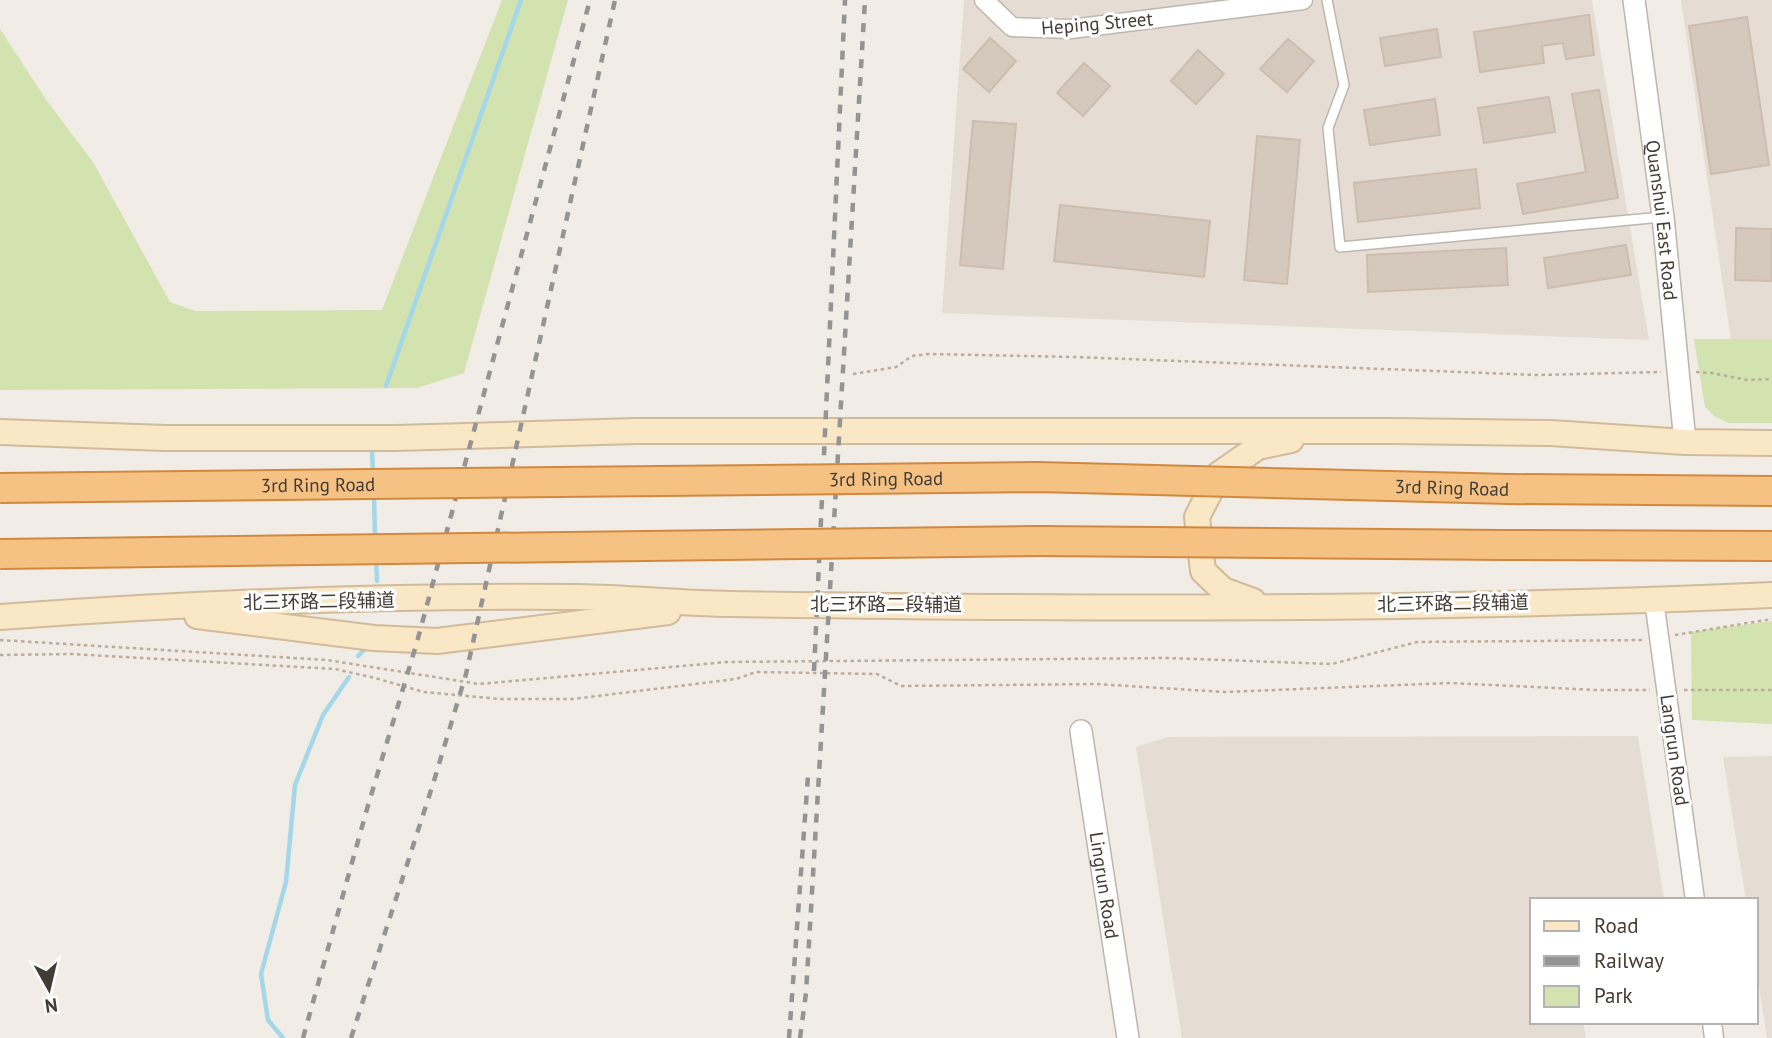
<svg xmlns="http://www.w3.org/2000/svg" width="1772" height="1038" viewBox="0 0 1772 1038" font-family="'PT Sans','Noto Sans SC',sans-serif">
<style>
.residential{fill:#e5ddd4}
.green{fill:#d3e3b0}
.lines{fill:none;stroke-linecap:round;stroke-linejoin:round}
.stream{stroke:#a5d7ea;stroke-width:4.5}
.building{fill:#d5c9be;stroke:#ccbdaf;stroke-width:2}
.service-casing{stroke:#bfb5ac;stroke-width:12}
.minor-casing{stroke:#bfb5ac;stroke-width:21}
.tertiary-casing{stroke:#bfb5ac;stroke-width:24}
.secondary-casing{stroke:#d1bb9a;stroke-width:28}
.trunk-casing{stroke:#d2883f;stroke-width:32}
.path{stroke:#bdac9b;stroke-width:2.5;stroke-dasharray:3.5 3.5;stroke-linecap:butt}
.service{stroke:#fff;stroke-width:9}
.minor{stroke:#fff;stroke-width:18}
.tertiary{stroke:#fff;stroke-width:21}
.secondary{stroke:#fae7c6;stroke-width:24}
.trunk{stroke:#f5c284;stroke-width:28}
.rail{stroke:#949494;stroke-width:4.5;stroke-dasharray:9 9;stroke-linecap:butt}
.trunk-bridge-casing{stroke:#d2883f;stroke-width:32;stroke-linecap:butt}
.trunk-bridge{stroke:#f5c284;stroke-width:28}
.labels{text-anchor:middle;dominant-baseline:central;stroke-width:6;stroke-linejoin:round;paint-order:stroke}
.street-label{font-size:19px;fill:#433c35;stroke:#fff}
</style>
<rect width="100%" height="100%" fill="#f1ece5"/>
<!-- residential -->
<g class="residential">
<path d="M964,0H1592L1649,340L942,313Z"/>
<path d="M1681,0H1772V340H1731Z"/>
<path d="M1638,736L1664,900H1532V1022H1583L1586,1038H1182L1136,747L1168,737Z"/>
<path d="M1772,756V1038H1767L1756,967V900H1746L1723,757Z"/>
</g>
<!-- green -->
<g class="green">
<path d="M502,0H568L464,373L417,388L0,390V29L47,101L93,162L170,302L195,311L382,310Z"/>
<path d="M1694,339H1772V423H1728L1714,416L1705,407Z"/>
<path d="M1772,621V724L1692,720L1691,632Z"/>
</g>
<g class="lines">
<!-- stream -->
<g class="stream">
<path d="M386,386L521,0"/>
<path d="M372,449L373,475"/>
<path d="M374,494L375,538"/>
<path d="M376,557L377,581"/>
<path d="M358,656L367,647"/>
<path d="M283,1038L268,1020L261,974L286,882L295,785L323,715L349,677"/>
</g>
</g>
<!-- building -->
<g class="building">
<path d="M1589,15L1594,55L1566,59L1563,43L1542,46L1544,63L1480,72L1474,32Z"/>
<path d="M1747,17L1769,165L1711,174L1689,26Z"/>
<path d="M1437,29L1441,57L1385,66L1380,38Z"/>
<path d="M990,38L1016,61L989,92L963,69Z"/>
<path d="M1288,39L1314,61L1287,92L1260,69Z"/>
<path d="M1198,50L1224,74L1196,104L1171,81Z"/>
<path d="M1084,63L1110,86L1083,116L1057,93Z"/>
<path d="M1599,90L1618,198L1523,214L1517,184L1586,172L1572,94Z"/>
<path d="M1549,97L1555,132L1484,143L1478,108Z"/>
<path d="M1435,99L1440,135L1370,145L1364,110Z"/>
<path d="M973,121L1016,124L1003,269L960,265Z"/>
<path d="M1257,136L1300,140L1287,284L1244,280Z"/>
<path d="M1476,169L1480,208L1358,222L1354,183Z"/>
<path d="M1060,205L1210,221L1204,277L1054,261Z"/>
<path d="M1736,228L1772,229V281L1735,280Z"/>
<path d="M1626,245L1631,275L1548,288L1544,258Z"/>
<path d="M1506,248L1508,285L1368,292L1367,255Z"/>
</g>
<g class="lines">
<!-- service casing -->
<g class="service-casing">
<path id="service" d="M1327,0L1344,85L1328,128L1340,247L1662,217"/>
</g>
<!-- minor casing -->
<g class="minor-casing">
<g id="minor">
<path d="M984,0L1012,27L1071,29L1303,0"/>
<path d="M1654,600L1695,900"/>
<path d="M1712,1022L1714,1038"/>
</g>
</g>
<!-- tertiary casing -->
<g class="tertiary-casing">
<g id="tertiary">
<path id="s1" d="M1634,0L1663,217L1685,442"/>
<path id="s2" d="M1081,731L1128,1038"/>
</g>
</g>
<!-- secondary casing -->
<g class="secondary-casing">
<g id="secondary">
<path d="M0,432L165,438H396L636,431H1393L1551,433L1685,442L1772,443"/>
<path d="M1253,601L1223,590L1203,571L1197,517L1219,474L1258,447L1291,440"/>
<path d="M197,616L374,638L437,641L668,612"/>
<path d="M0,617C192,603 386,595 579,597C629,598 679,603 730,604C1077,609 1425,611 1772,595"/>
</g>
</g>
<!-- trunk casing -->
<g class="trunk-casing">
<g id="trunk">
<path d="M1509,489L1772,491"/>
<path d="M1505,545L1772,546"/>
</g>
</g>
<!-- path -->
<g class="path">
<path d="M1696,372L1712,373L1747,380L1772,379"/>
<path d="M853,374L896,367L912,356L929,354L1075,357L1537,375L1661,372"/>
<path d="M1675,635L1772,619"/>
<path d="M0,640L327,660L479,684L727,662L1167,658L1332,664L1417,642L1644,640"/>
<path d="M0,655L72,654L335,669L375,678L424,692L500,699H573L736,679L756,672L877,674L901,686L1096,684L1225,692L1450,683L1596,690H1650"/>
<path d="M1684,690H1772"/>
</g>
<!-- service -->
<use href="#service" class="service"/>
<!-- minor -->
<use href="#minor" class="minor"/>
<!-- tertiary -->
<use href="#tertiary" class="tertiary"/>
<!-- secondary -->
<use href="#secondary" class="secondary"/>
<!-- trunk -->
<use href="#trunk" class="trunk"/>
<!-- rail -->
<g class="rail">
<path d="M814,671L845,0"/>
<path d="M303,1038L367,809L417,642L590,0"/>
<path d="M351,1038L433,784L466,674L615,0"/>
<path d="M789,1038L808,776"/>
<path d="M800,1038L806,993L865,0"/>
</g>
<!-- trunk-bridge casing -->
<g class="trunk-bridge-casing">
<g id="trunk-bridge">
<path id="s3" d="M0,488L1037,477L1509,489"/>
<path d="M0,554L1039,541L1505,545"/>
</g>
</g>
<!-- trunk-bridge -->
<use href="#trunk-bridge" class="trunk-bridge"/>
</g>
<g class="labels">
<!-- street labels -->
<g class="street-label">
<text transform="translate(1097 23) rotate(-5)">Heping Street</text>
<text stroke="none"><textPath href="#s1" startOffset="222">Quanshui East Road</textPath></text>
<text stroke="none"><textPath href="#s3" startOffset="886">3rd Ring Road</textPath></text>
<text stroke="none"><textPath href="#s3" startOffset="318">3rd Ring Road</textPath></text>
<text stroke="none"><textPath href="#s3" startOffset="1452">3rd Ring Road</textPath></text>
<text transform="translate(319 601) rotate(-1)">北三环路二段辅道</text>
<text transform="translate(1453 603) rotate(-1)">北三环路二段辅道</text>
<text x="886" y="604">北三环路二段辅道</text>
<text transform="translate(1675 750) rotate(82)">Langrun Road</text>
<text stroke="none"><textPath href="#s2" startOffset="156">Lingrun Road</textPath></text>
</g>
</g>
<!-- legend -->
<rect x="1530" y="898" width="228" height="126" fill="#ffffff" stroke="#b4b1ae" stroke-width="2"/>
<rect x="1544" y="921" width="35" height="10" fill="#fae7c6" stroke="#b4b1ae" stroke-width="2"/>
<text x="1594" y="933" font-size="21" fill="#433c35">Road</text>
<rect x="1544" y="956" width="35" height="10" fill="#949494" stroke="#b4b1ae" stroke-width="2"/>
<text x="1594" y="968" font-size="21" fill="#433c35">Railway</text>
<rect x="1544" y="986" width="35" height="21" fill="#d3e3b0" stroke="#b4b1ae" stroke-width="2"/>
<text x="1594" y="1003" font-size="21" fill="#433c35">Park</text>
<!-- north arrow -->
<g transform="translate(49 989) rotate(172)" stroke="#ffffff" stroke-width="5" paint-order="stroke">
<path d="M0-5L12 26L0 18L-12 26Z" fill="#433c35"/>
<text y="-10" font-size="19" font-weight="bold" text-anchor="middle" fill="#433c35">N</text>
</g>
</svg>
